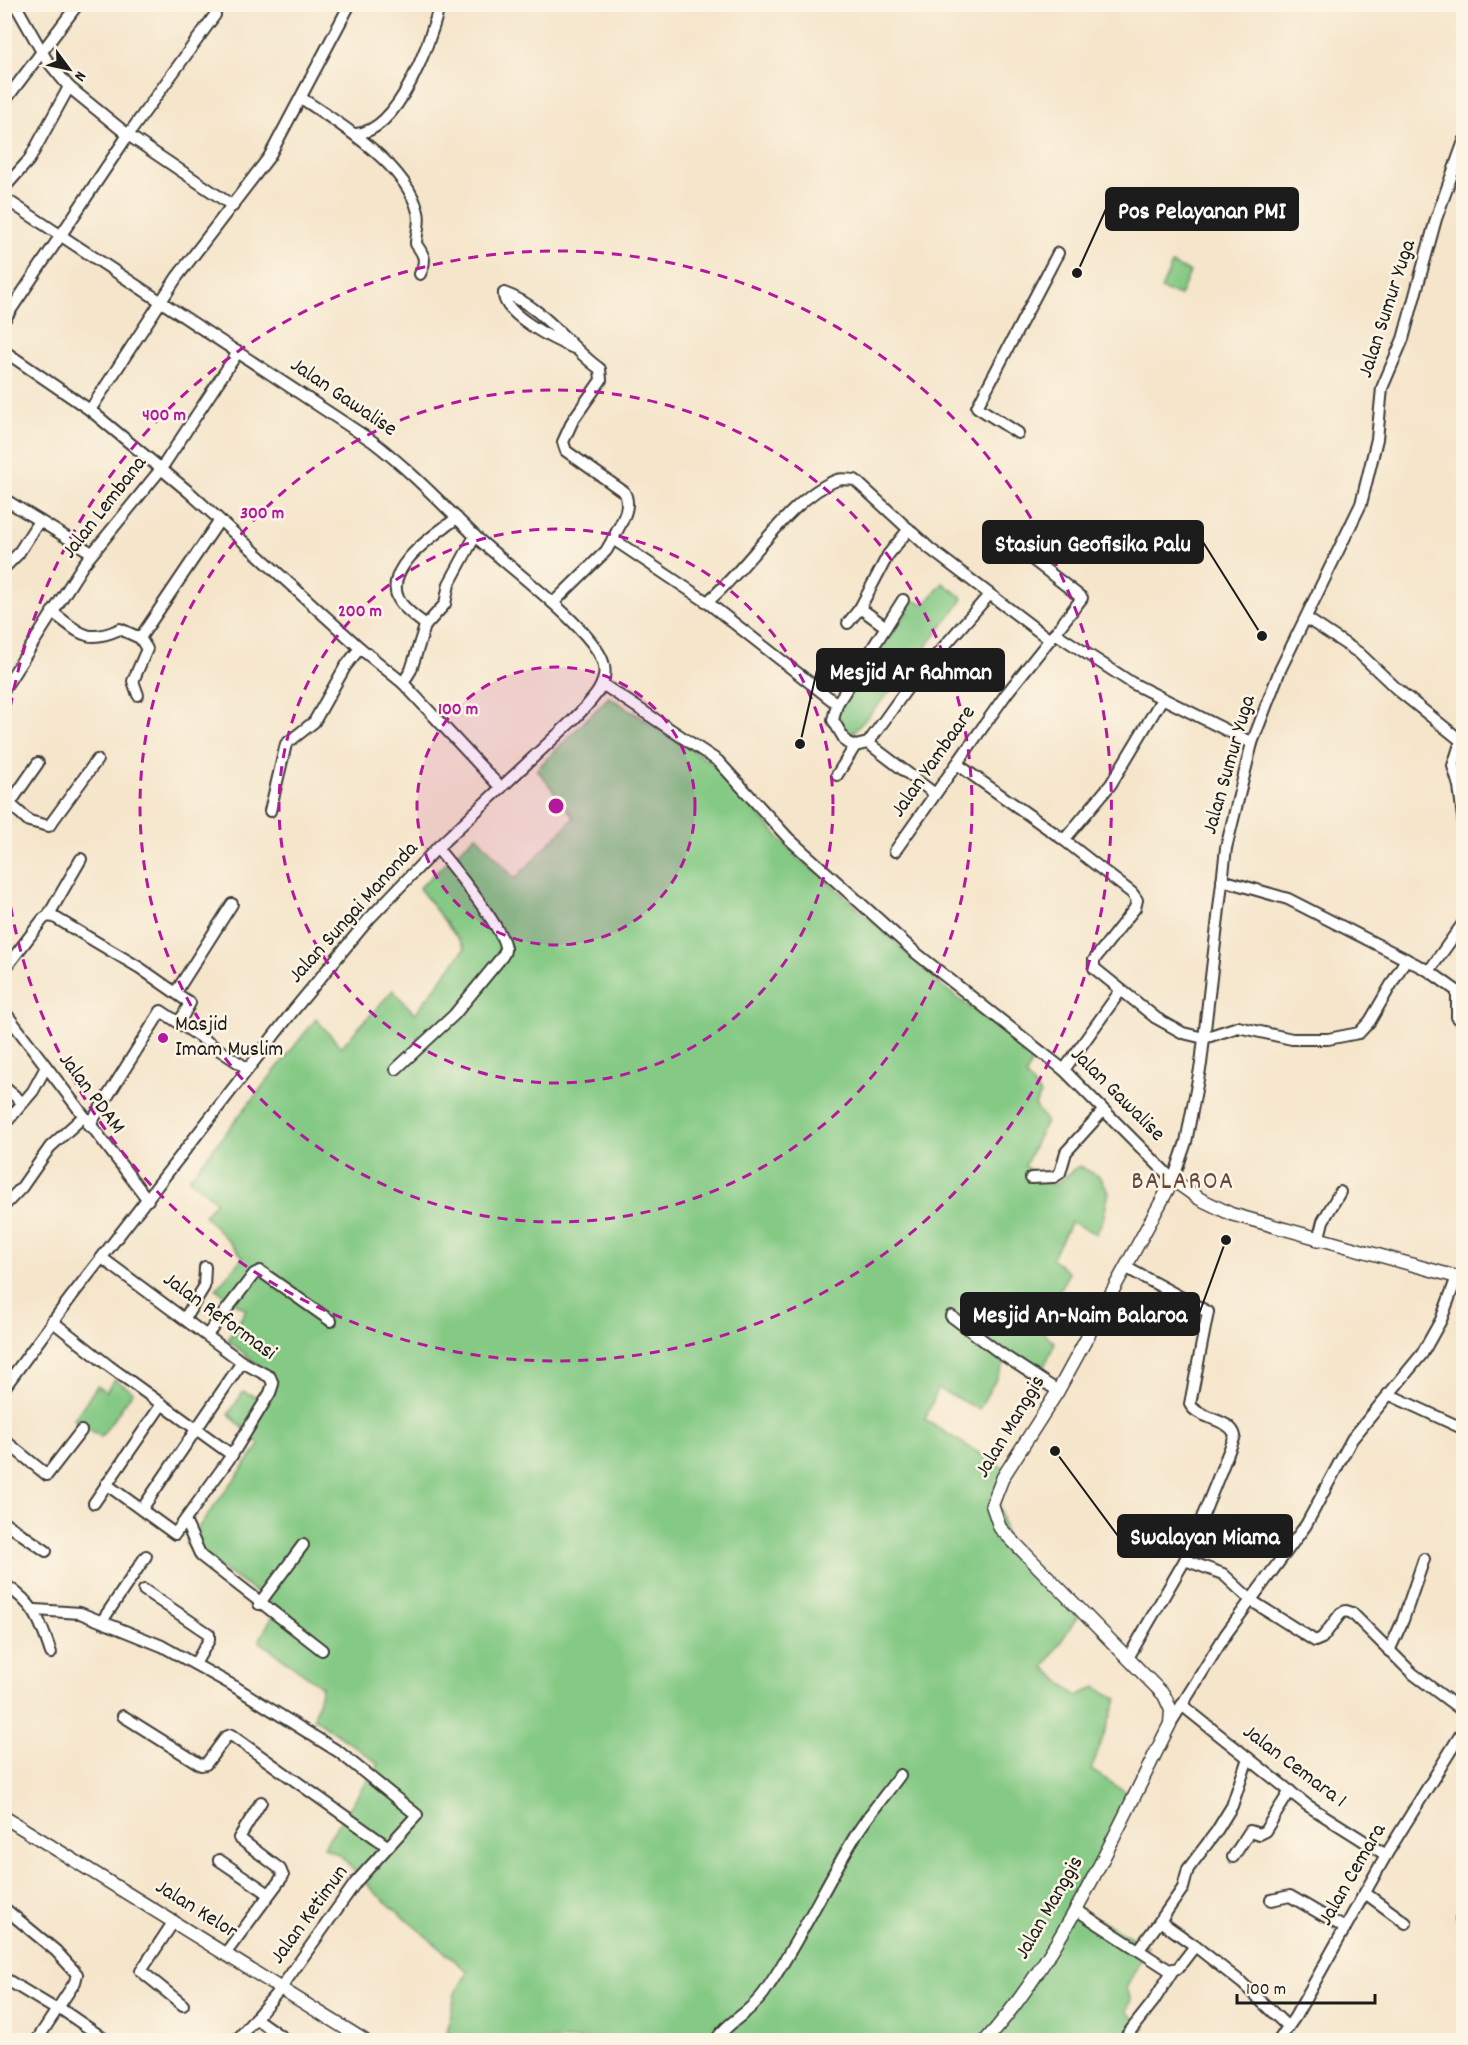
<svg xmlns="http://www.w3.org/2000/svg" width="1468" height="2045" viewBox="0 0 1468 2045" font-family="Dekko,sans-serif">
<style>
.green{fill:#84c984;stroke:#507250;stroke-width:1.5}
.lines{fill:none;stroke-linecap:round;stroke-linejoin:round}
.minor-casing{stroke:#3d3a36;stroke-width:14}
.tertiary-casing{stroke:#3d3a36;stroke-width:15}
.minor{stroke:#fff;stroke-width:10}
.tertiary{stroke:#fff;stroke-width:12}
.ring{fill:none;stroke:#b5179e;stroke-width:3;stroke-dasharray:10 8}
.poi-dot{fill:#b5179e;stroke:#fcf5e5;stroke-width:2}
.labels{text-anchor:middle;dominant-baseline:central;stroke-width:5;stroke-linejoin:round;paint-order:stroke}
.street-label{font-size:22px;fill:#1c1c1c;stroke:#fcf5e5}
.poi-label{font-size:22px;fill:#1c1c1c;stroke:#fcf5e5;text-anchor:start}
.quarter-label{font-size:26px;letter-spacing:1.5px;fill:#654842;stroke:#fcf5e5}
.centre{fill:#b5179e;stroke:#fcf5e5;stroke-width:3}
.ring-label{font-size:18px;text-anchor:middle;font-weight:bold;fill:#b5179e;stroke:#fcf5e5;stroke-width:5;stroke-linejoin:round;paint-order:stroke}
.leader{fill:none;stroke:#1c1c1c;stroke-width:2}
.callout-dot{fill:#1c1c1c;stroke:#fcf5e5;stroke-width:2}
.callout{fill:#1c1c1c;stroke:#1c1c1c;stroke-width:2}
.callout-label{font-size:24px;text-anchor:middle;font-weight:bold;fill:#fff}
</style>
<rect width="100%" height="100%" fill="#fcf5e5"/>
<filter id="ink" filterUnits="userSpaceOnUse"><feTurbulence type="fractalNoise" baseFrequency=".0167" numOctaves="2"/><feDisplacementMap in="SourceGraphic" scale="12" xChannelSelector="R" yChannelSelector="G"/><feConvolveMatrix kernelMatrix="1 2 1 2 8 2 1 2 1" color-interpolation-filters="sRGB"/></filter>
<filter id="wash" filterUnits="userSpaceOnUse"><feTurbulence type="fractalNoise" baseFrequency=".008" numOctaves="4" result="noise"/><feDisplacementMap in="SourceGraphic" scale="24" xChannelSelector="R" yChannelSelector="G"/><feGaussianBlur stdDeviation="1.35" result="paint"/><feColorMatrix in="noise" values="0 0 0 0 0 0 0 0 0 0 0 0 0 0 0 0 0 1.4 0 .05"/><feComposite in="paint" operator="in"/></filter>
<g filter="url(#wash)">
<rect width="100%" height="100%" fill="#f5e5cb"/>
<!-- green -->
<g class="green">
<path d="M1172,264L1190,272L1180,296L1161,289Z"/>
<path d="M943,583L963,598L962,601L896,685L852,734L846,735L838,715L848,695L907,612L910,600L925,604Z"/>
<path d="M609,697L712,763L797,857L835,887L943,987L1034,1055L1026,1076L1041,1095L1035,1105L1046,1121L1025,1166L1053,1186L1079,1166L1100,1177L1109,1192L1103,1220L1096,1234L1071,1222L1052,1259L1069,1273L1038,1328L1055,1343L1041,1373L1010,1354L979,1409L938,1389L925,1420L1010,1472L999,1505L1007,1543L1081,1611L1044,1667L1077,1696L1096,1687L1117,1699L1091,1770L1131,1795L1076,1907L1147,1946L1126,1989L1131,1999L1127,2012L1146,2027L1137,2040H458L447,2033L455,1993L468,1972L372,1890L340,1855L323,1847L379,1764L314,1718L322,1687L259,1641L277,1607L186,1544L260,1445L229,1414L243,1392L258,1397L271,1376L228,1340L246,1310L216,1289L243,1257L204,1215L216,1201L189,1179L316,1019L341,1047L393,990L415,1014L465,948L419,888L476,835L515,879L574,818L537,769Z"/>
<path d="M115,1379L133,1392L101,1437L74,1419L97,1386L106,1392Z"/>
</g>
</g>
<g filter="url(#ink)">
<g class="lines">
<!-- minor casing -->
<g class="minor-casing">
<g id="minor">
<path d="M15,4L46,59L69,87L128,135L233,206"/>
<path d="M350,4L269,157L177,277L90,410L189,492L360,648L403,683L501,788"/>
<path d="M301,98C339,123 407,165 418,212C421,223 416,233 416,244C424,255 427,260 420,274"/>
<path d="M4,102L78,4"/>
<path d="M356,134C400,130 430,42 440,4"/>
<path d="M4,188L29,160L69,87"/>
<path d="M4,198L372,441C410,470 442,504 476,537C505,564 592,628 603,662C611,685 587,705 573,720L437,848L369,919L293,1011L71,1297L4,1388"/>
<path d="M4,320L128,135L215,15"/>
<path d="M574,348C556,341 502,314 504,293C545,307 566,345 600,369L601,380L573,420L563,442L566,451L624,492C633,507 620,524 613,539"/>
<path d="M4,351L90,410"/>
<path d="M1018,433L977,407L1058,253"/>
<path d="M4,499L92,553"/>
<path d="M1019,549L1082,598L1055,633"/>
<path d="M4,568L18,554L39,521"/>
<path d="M707,602C748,569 789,498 837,480C842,478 850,480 855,480L929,548L1050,640"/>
<path d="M553,603L606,551L613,539L707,602L837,704L833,720L846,742L855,746L868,743L906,690L989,595"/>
<path d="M860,608L886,627"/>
<path d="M52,612C80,632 85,645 120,629L140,638L219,521"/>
<path d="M1306,618L1359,653L1398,690L1464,743"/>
<path d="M848,623L860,608L888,555L909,529"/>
<path d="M426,625C418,619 408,612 401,603C378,571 435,534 457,518"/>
<path d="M403,683L411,670L425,626L445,604L449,584L475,536"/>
<path d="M602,684L718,761L789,839L916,953L1064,1070L1173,1180L1186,1142L1201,1064L1226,848L1252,743L1280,670L1361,504L1377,439L1382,388L1403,339L1436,219L1464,141"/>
<path d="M4,689L83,565L161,469L238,352"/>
<path d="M138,695L133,681L147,649L140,638"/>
<path d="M837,704L903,600"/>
<path d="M1461,741L1453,766L1459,786L1464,825"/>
<path d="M868,743L935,794"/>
<path d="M957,764L1064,840L1111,784L1162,699"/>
<path d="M837,775L855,746"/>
<path d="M10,804L29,821L49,826L97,760"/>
<path d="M270,811L286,744L314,722L345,667L360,648"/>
<path d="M4,812L38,763"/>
<path d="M1064,840L1132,893L1137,900L1135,908L1094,960V968L1156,1018L1183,1033L1204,1038L1238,1027L1292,1039H1328L1359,1033L1370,1021L1406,959"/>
<path d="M895,851L1007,693L1055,633L1132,683L1252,743"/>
<path d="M1222,880L1288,899L1429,971L1457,991V1017L1464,1023"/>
<path d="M48,916L81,859"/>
<path d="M4,970L43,919L48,916L54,917L140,968L190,1003L179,1023"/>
<path d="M1429,971L1464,922"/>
<path d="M176,992L232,904"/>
<path d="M4,1011L148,1200"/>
<path d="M396,1069L454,1015L501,958C503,955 505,953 505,950C507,932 450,864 437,848"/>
<path d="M1064,1070L1121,990"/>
<path d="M4,1087L22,1102"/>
<path d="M4,1125L33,1091L46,1067"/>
<path d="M89,1126L161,1011L248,1069"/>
<path d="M1031,1178L1054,1177L1060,1173L1066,1152L1103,1111"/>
<path d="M4,1206L22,1187L50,1147L83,1117"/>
<path d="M1318,1241L1323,1221L1340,1192"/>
<path d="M102,1258L242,1362L270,1377L273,1384L270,1393L232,1455L175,1534L106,1484"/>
<path d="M1127,1268L1208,1312L1190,1404C1198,1420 1231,1418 1235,1436L1185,1560L1128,1658"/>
<path d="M951,1316L1000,1353L1058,1391"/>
<path d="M185,1318L204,1287L205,1267"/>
<path d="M52,1321L109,1366L232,1455"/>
<path d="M207,1335L254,1274L260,1271L331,1321"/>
<path d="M1388,1394L1464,1429"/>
<path d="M4,1440L47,1475L81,1431"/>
<path d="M94,1503L162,1404"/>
<path d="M142,1509L242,1362"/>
<path d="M185,1521L201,1556L322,1650"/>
<path d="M4,1522L46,1551"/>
<path d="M1185,1560L1223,1574L1252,1601L1315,1641L1322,1638L1341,1613L1346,1611L1352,1613L1412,1673L1464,1712"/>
<path d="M4,1584C35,1604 40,1620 51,1653"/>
<path d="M144,1590L209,1634V1640L195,1664"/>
<path d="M259,1604L303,1545"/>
<path d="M36,1610L80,1613L162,1646L232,1685L339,1752L417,1815L356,1882L281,1988L237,2040"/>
<path d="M102,1621L146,1556"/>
<path d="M1389,1651L1403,1620L1424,1559"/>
<path d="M1183,1706L1307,1805L1386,1855"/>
<path d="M123,1716L201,1765L206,1764L226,1737L231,1735L387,1846"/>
<path d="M1170,1724L1226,1634L1306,1525L1352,1439L1422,1354L1441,1320L1457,1277"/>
<path d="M1233,1857L1250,1831L1259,1834L1265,1831L1290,1791"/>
<path d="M219,1860L269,1894"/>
<path d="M1365,1893L1406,1923"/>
<path d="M1271,1900L1290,1896L1345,1928"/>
<path d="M4,1908L56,1951L77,1974L75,1982L37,2040"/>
<path d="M1075,1909L1169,1970L1178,1968L1195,1946L1242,1983L1288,2027"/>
<path d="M1461,1920L1464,1922"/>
<path d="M174,1921L141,1971L183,2005"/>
<path d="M1195,1946L1160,1921L1183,1888L1188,1869L1216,1832L1232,1806L1248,1758"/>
<path d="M1140,1948L1160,1921"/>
<path d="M225,1954L283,1876L280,1869L239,1838L261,1802"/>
<path d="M4,1978L57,2010"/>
<path d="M58,2007L106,2040"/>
<path d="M255,2018L286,2040"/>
<path d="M716,2040C727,2022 749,2014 764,1993C798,1944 823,1889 854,1838C867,1816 885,1796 900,1775"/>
<path d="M1123,2040L1153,2002L1173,1970"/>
<path d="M1279,2040L1295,2017L1386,1855L1464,1729"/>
</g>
</g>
<!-- tertiary casing -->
<g class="tertiary-casing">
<g id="tertiary">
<path d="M4,1817L364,2040"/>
<path d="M986,2040C1064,1953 1117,1829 1170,1724L1171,1710L1164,1695L1000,1528L992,1505L1003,1477L1058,1391L1173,1180L1200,1199L1231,1214L1464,1279"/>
</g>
</g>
<!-- minor -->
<use href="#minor" class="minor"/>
<!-- tertiary -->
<use href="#tertiary" class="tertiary"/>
</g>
</g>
<!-- distance rings -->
<circle cx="556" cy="806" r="139" fill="#b5179e" fill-opacity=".12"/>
<g class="ring">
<circle cx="556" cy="806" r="139"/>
<circle cx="556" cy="806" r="277"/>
<circle cx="556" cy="806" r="416"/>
<path d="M5 743A555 555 0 1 1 5 869"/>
</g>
<!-- markers -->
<circle class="poi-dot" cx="163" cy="1038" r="6"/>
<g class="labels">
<!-- street labels -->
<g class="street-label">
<text transform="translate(1388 309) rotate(-72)">Jalan Sumur Yuga</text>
<text transform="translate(343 398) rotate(34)">Jalan Gawalise</text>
<text transform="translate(105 508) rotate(-52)">Jalan Lembana</text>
<text transform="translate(934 762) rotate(-55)">Jalan Yambaare</text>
<text transform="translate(1230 765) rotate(-74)">Jalan Sumur Yuga</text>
<text transform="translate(354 913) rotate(-48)">Jalan Sungai Manonda</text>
<text transform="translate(91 1094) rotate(53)">Jalan PDAM</text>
<text transform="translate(1117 1095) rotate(45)">Jalan Gawalise</text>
<text transform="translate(219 1317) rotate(36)">Jalan Reformasi</text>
<text transform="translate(1011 1427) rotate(-59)">Jalan Manggis</text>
<text transform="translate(1294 1767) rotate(37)">Jalan Cemara 1</text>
<text transform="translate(1353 1875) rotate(-60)">Jalan Cemara</text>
<text transform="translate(1050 1908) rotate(-60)">Jalan Manggis</text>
<text transform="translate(196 1910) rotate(32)">Jalan Kelor</text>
<text transform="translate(310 1915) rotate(-54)">Jalan Ketimun</text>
</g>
<!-- poi labels -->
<g class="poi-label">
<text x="175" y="1025">Masjid<tspan x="175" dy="25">Imam Muslim</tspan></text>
</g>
<!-- quarter labels -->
<g class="quarter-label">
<text x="1183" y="1182">BALAROA</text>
</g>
</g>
<circle cx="556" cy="806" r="9" class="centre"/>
<g class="ring-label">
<text x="164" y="420">400 m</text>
<text x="262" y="518">300 m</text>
<text x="360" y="616">200 m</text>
<text x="458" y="714">100 m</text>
</g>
<!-- callouts -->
<path class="leader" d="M1077 273L1106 209M1262 636L1203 542M800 744L817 670M1226 1240L1199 1314M1055 1451L1118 1536"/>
<g class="callout-dot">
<circle cx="1077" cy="273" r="6"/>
<circle cx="1262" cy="636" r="6"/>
<circle cx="800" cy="744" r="6"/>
<circle cx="1226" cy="1240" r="6"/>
<circle cx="1055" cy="1451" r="6"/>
</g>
<g class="callout">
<rect x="1106" y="188" width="192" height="42" rx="6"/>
<rect x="983" y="521" width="220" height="42" rx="6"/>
<rect x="817" y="649" width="187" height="42" rx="6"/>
<rect x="961" y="1293" width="238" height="42" rx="6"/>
<rect x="1118" y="1515" width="174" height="42" rx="6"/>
</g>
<g class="callout-label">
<text x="1202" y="218">Pos Pelayanan PMI</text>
<text x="1093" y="551">Stasiun Geofisika Palu</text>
<text x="911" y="679">Mesjid Ar Rahman</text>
<text x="1080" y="1322">Mesjid An-Naim Balaroa</text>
<text x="1205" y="1544">Swalayan Miama</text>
</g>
<!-- margin -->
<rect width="1468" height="2045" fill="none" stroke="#fcf5e5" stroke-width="24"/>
<!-- north arrow -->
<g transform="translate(69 69) rotate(123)" stroke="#fcf5e5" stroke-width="4.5" paint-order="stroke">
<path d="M0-4.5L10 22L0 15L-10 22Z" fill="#1c1c1c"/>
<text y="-9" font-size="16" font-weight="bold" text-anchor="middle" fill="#1c1c1c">N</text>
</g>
<!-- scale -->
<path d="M1237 1994v9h138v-9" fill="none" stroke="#1c1c1c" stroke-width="3"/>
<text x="1246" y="1994" font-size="18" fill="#1c1c1c" stroke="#fcf5e5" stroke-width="4.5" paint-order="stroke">100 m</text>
</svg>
